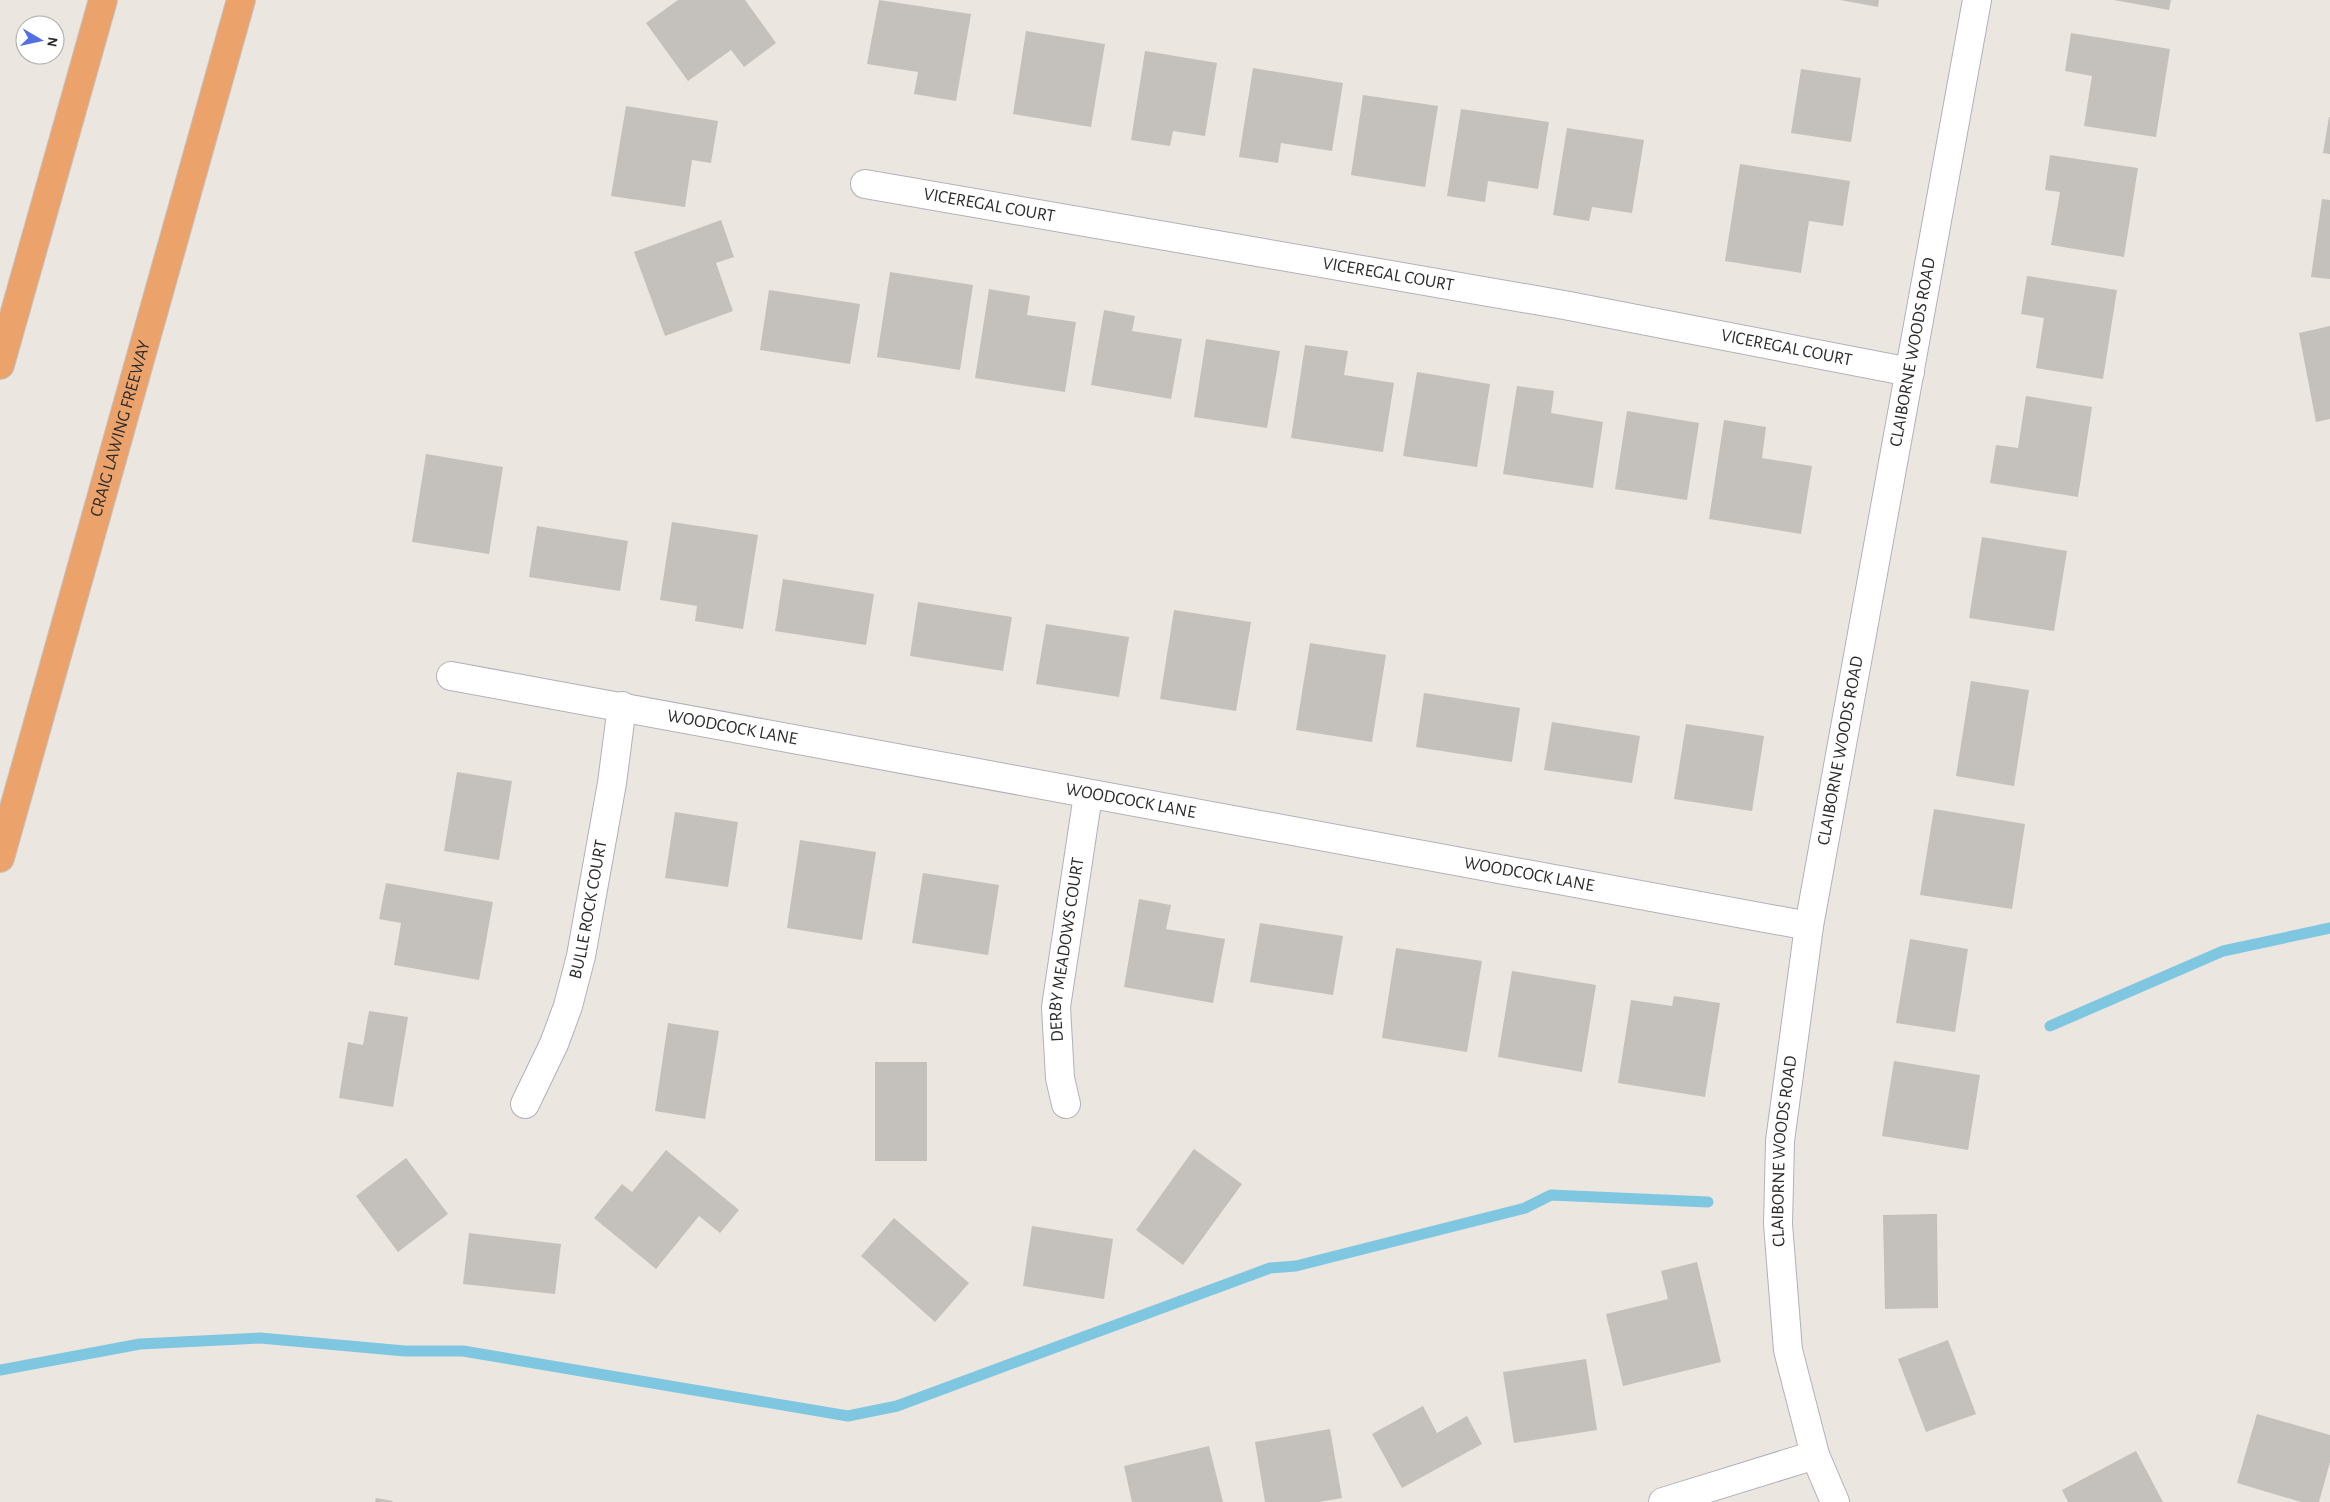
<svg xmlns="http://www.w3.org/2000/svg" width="2330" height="1502" viewBox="0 0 2330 1502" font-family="'Alegreya Sans',sans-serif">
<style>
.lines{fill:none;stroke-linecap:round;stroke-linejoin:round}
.stream{stroke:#7fc7e1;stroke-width:11}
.building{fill:#c4c0bc}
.minor-casing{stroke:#b0b2ba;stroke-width:30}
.highway-casing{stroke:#c4c4c4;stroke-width:30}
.minor{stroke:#fff;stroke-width:28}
.highway{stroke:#eca26b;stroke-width:28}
.labels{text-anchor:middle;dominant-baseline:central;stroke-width:4.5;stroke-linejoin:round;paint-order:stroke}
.street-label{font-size:18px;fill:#2c2c2c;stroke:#fff}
</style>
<rect width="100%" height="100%" fill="#ece6e0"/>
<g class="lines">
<!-- stream -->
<g class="stream">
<path d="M2050,1026L2223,951L2330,928"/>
<path d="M0,1370L140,1344L260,1338L405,1351H463L848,1416L897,1406L1270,1268L1296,1266L1525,1208L1551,1195L1708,1202"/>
</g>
</g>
<!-- building -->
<g class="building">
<path d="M678,0H745L776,43L744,67L731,50L688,81L646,23Z"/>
<path d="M879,0L971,14L956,101L914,94L918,72L867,64Z"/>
<path d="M1840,0H1879L1878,7Z"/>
<path d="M2114,0H2171L2169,10Z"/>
<path d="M1026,31L1105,44L1091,127L1013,114Z"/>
<path d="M2071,33L2170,49L2156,137L2084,126L2092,76L2065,71Z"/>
<path d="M1145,51L1217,63L1205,136L1173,131L1170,146L1131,140Z"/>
<path d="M1253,68L1343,83L1332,151L1281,143L1278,163L1239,157Z"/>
<path d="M1801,69L1861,78L1851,142L1791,133Z"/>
<path d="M1363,95L1438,106L1425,187L1351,175Z"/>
<path d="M626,106L718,121L711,163L692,160L685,207L611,196Z"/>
<path d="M1461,109L1549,122L1538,189L1488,181L1485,202L1447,196Z"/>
<path d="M2329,117H2330V154L2323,153Z"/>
<path d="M1567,128L1644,140L1632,213L1592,207L1589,221L1553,215Z"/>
<path d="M2050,155L2138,168L2124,257L2051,245L2060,192L2045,190Z"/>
<path d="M1740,164L1850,181L1843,226L1809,221L1801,273L1725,261Z"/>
<path d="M2322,199L2330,200V279L2311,277Z"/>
<path d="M721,220L734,257L716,263L733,311L665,336L634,252Z"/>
<path d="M890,272L973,285L960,370L877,357Z"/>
<path d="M2027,276L2117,290L2103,379L2036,368L2044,318L2021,314Z"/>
<path d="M989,289L1030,296L1027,315L1076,322L1065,392L975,378Z"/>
<path d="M769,290L860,304L850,364L760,350Z"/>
<path d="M1104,310L1135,316L1132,331L1182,339L1171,399L1091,385Z"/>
<path d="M2330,326V419L2316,422L2299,333Z"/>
<path d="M1206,339L1280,351L1267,428L1194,417Z"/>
<path d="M1305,345L1348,351L1344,375L1394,383L1383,452L1291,438Z"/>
<path d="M1417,372L1490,384L1477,467L1403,456Z"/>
<path d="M1517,386L1554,391L1551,413L1603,422L1593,488L1503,474Z"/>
<path d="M2026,396L2092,407L2078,497L1990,483L1996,445L2018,448Z"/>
<path d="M1627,411L1699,423L1687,500L1615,489Z"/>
<path d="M1724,420L1766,427L1762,458L1812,466L1801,534L1709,519Z"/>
<path d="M426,454L503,467L489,554L412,542Z"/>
<path d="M672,522L758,535L743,629L695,621L697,606L660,600Z"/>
<path d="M537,526L628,541L620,591L529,577Z"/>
<path d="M1982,537L2067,551L2054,631L1969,618Z"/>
<path d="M783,579L874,594L866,645L775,631Z"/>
<path d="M918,602L1012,617L1003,671L910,656Z"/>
<path d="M1174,610L1251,622L1236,711L1160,699Z"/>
<path d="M1046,624L1129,637L1119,697L1036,684Z"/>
<path d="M1310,643L1386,655L1372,742L1296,730Z"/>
<path d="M1971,681L2029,690L2014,786L1956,776Z"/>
<path d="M1424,693L1520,708L1512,762L1416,747Z"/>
<path d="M1552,722L1640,736L1632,783L1544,770Z"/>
<path d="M1686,724L1764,736L1752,811L1674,799Z"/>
<path d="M457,772L512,781L499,860L444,851Z"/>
<path d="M1934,809L2025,824L2012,909L1920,895Z"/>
<path d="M675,812L738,822L728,887L665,878Z"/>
<path d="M800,840L876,852L862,940L787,928Z"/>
<path d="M923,873L999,885L988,955L912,943Z"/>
<path d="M386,883L493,902L479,980L394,965L401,923L379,919Z"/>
<path d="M1139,899L1171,905L1166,929L1225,939L1213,1003L1124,987Z"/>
<path d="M1260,923L1343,936L1333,995L1250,982Z"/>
<path d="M1910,939L1968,949L1955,1032L1896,1023Z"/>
<path d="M1396,948L1482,961L1467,1052L1382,1038Z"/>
<path d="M1512,971L1596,985L1582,1072L1498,1057Z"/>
<path d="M1674,996L1720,1003L1705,1097L1618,1083L1631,1000L1672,1006Z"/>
<path d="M369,1011L408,1017L393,1107L339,1098L348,1042L363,1045Z"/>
<path d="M668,1023L719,1031L705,1119L655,1111Z"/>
<path d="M1894,1061L1980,1075L1968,1150L1882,1136Z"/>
<rect x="875" y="1062" width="52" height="99"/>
<path d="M1194,1149L1242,1184L1183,1265L1136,1230Z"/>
<path d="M666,1150L739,1210L720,1233L699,1216L656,1269L594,1218L622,1184L632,1192Z"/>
<path d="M406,1158L448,1214L398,1252L356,1196Z"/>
<path d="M1937,1214L1938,1308L1885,1309L1883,1215Z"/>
<path d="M894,1218L969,1283L935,1322L861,1256Z"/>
<path d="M1032,1226L1113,1239L1104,1299L1023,1286Z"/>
<path d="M469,1233L561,1244L555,1294L463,1284Z"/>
<path d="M1697,1262L1721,1362L1623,1386L1606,1314L1668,1299L1661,1271Z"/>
<path d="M1948,1340L1976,1414L1926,1432L1898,1359Z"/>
<path d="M1586,1359L1597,1430L1514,1443L1503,1372Z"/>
<path d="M1423,1406L1437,1433L1467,1416L1482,1444L1402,1488L1372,1434Z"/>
<path d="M2257,1414L2330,1435V1462L2319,1502H2301L2237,1483Z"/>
<path d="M1330,1429L1342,1498L1319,1502H1265L1255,1442Z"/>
<path d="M1209,1446L1223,1502H1132L1124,1466Z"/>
<path d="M2136,1451L2163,1502H2068L2062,1490Z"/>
<path d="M376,1498L393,1501L392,1502H375Z"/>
</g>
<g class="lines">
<!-- minor casing -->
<g class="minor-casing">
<g id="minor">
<path id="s1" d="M865,184L1564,305L1910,372"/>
<path id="s2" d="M451,676L1809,926"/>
<path id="s3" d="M525,1104L554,1044L568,1006L581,956L612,783L622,706"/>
<path id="s4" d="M1066,1104L1060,1078L1056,1007L1088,795"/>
<path d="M1663,1502L1815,1455"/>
<path id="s5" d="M1835,1502L1815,1455L1788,1350L1778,1224L1780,1141L1809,926L1977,0"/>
</g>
</g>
<!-- highway casing -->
<g class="highway-casing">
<g id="highway">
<path d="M0,365L103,0"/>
<path id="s6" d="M0,858L241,0"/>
</g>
</g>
<!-- minor -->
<use href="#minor" class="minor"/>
<!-- highway -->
<use href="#highway" class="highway"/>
</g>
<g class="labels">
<!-- street labels -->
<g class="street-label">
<text stroke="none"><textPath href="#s1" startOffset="126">VICEREGAL COURT</textPath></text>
<text stroke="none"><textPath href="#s1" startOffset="531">VICEREGAL COURT</textPath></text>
<text stroke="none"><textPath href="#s1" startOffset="936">VICEREGAL COURT</textPath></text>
<text stroke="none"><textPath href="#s5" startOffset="1169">CLAIBORNE WOODS ROAD</textPath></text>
<text stroke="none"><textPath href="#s6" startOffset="446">CRAIG LAWING FREEWAY</textPath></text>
<text stroke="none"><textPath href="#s2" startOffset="286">WOODCOCK LANE</textPath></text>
<text stroke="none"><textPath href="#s5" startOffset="764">CLAIBORNE WOODS ROAD</textPath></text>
<text stroke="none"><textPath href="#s2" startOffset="691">WOODCOCK LANE</textPath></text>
<text stroke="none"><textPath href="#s2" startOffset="1096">WOODCOCK LANE</textPath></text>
<text stroke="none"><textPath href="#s3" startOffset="206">BULLE ROCK COURT</textPath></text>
<text stroke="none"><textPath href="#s4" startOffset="156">DERBY MEADOWS COURT</textPath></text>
<text stroke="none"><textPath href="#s5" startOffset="359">CLAIBORNE WOODS ROAD</textPath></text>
</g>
</g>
<!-- north arrow -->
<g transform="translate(40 40) rotate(99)"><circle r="24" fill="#ffffff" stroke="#ababab"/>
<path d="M0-4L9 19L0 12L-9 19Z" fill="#536ee5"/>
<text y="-8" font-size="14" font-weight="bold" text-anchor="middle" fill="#2c2c2c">N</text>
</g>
</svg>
